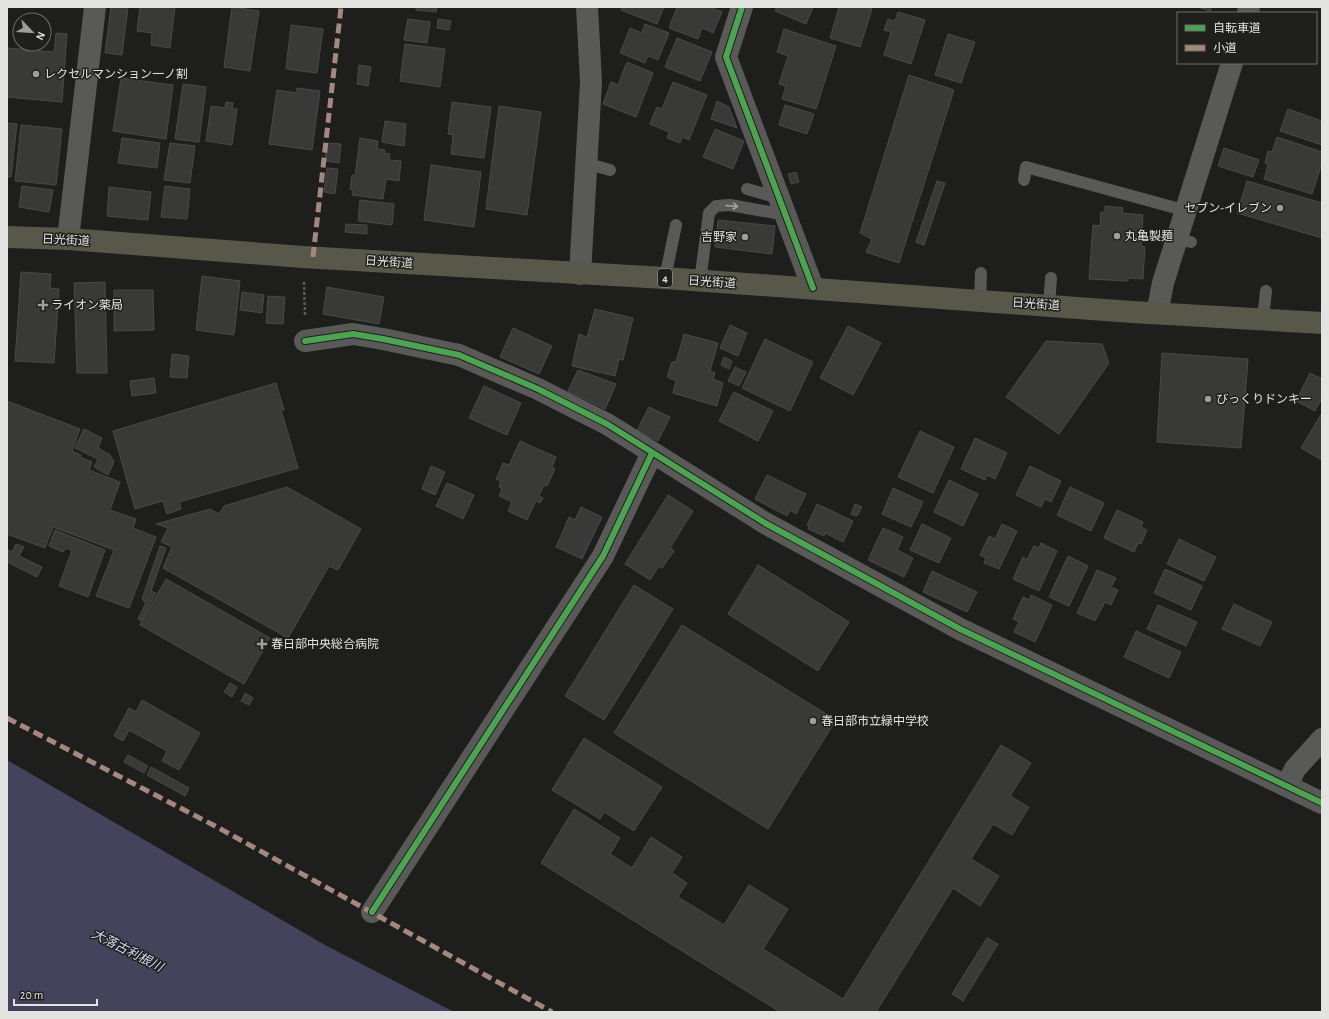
<svg xmlns="http://www.w3.org/2000/svg" width="1329" height="1019" viewBox="0 0 1329 1019" font-family="'Alegreya Sans','Noto Sans JP',sans-serif">
<style>
.water{fill:#45435c}
.building{fill:#393938;stroke:#494947}
.lines{fill:none;stroke-linecap:round;stroke-linejoin:round}
.path{stroke:#5a5a59;stroke-width:2.5;stroke-dasharray:3 2;stroke-linecap:butt}
.service{stroke:#595a58;stroke-width:12}
.minor{stroke:#595a58;stroke-width:22}
.trunk{stroke:#57574a;stroke-width:22}
.quiet{stroke:#a5887d;stroke-width:5;stroke-dasharray:10 5;stroke-linecap:butt}
.cycleway-casing{stroke:#1f1f1c;stroke-width:8}
.cycleway{stroke:#4ca352;stroke-width:6}
.oneway{stroke:#a5a5a3}
.poi-dot{fill:#9e9e9c;stroke:#1f1f1c;stroke-width:1.5}
.labels{text-anchor:middle;dominant-baseline:central;stroke-width:3;stroke-linejoin:round;paint-order:stroke}
.shield{fill:#1f1f1c;stroke:#a8a8a6;stroke-width:1}
.shield-label{font-size:11px;font-weight:bold;fill:#e3e3e1}
.poi-label{font-size:12px;fill:#e3e3e1;stroke:#1f1f1c;text-anchor:start}
.street-label{font-size:12px;fill:#e3e3e1;stroke:#1f1f1c}
.water-label{font-size:13px;font-style:italic;fill:#d6d5f6;stroke:#1f1f1c}
</style>
<rect width="100%" height="100%" fill="#1e1e1d"/>
<!-- water -->
<path class="water" d="M7,760L325,945L454,1012H7Z"/>
<!-- building -->
<g class="building">
<path d="M111,7H128L122,55L105,53Z"/>
<path d="M140,7H175L170,48L151,45L152,33L137,31Z"/>
<path d="M232,7L259,11L250,71L224,67Z"/>
<path d="M416,7H437L436,12L416,10Z"/>
<path d="M622,7H664L657,24L621,10Z"/>
<path d="M677,7H709L722,12L713,33L702,28L698,39L669,28Z"/>
<path d="M777,7H813L806,24L775,11Z"/>
<path d="M839,7H866L872,9L860,47L830,38Z"/>
<path d="M1198,7H1212L1210,11Z"/>
<path d="M898,12L925,20L911,64L884,55L891,32L884,30L888,19L895,21Z"/>
<path d="M408,19L430,22L427,43L404,40Z"/>
<path d="M438,19L451,21L449,30L437,28Z"/>
<path d="M645,24L669,33L658,60L648,56L645,63L620,53L630,28L642,33Z"/>
<path d="M291,25L323,29L317,73L286,69Z"/>
<path d="M784,29L836,46L816,109L782,99L786,86L779,84L788,56L777,52Z"/>
<path d="M56,33L67,34L62,102L7,97V48L54,52Z"/>
<path d="M948,34L975,42L961,83L935,75Z"/>
<path d="M677,38L712,52L700,81L665,67Z"/>
<path d="M405,44L445,49L440,87L400,81Z"/>
<path d="M627,62L653,73L636,117L603,104L611,82L618,85Z"/>
<path d="M359,65L371,67L368,86L357,84Z"/>
<path d="M909,75L954,90L899,263L866,252L872,239L860,233Z"/>
<path d="M121,78L173,85L166,139L113,131Z"/>
<path d="M673,82L707,95L689,140L682,137L680,143L667,138L669,132L650,124L657,107L662,109Z"/>
<path d="M183,84L206,87L199,142L175,139Z"/>
<path d="M297,88L320,91L312,150L269,144L277,90L297,93Z"/>
<path d="M717,101L729,107L737,128L711,119Z"/>
<path d="M226,102L233,103L232,109H237L232,145L206,141L211,106L225,108Z"/>
<path d="M452,102L491,107L484,158L451,154L453,135L448,134Z"/>
<path d="M785,105L814,114L807,134L779,125Z"/>
<path d="M499,106L541,112L527,215L486,209Z"/>
<path d="M1288,109L1322,121V145L1280,131Z"/>
<path d="M385,121L406,124L404,146L382,142Z"/>
<path d="M7,123L17,124L11,177H7Z"/>
<path d="M21,125L62,129L56,185L15,181Z"/>
<path d="M715,129L744,141L733,169L703,157Z"/>
<path d="M1277,137L1322,152V163L1312,194L1264,179L1268,165L1265,163L1268,151L1272,152Z"/>
<path d="M122,138L160,143L157,168L118,163Z"/>
<path d="M360,138L378,141L377,149L385,150L384,153L390,154L389,160L401,161L399,181L386,179L383,199L352,195L353,190L350,189L352,175L355,176Z"/>
<path d="M170,143L195,146L190,183L164,180Z"/>
<path d="M327,143L341,144L339,163L325,161Z"/>
<path d="M1224,148L1259,160L1253,177L1218,166Z"/>
<path d="M431,165L481,172L474,227L424,220Z"/>
<path d="M327,168L338,169L335,194L324,192Z"/>
<path d="M796,172L799,182L791,184L788,174Z"/>
<path d="M937,181L945,183L924,245L916,242Z"/>
<path d="M1247,181L1322,203V238L1237,213Z"/>
<path d="M22,186L53,190L49,212L19,207Z"/>
<path d="M165,186L190,189L187,219L161,217Z"/>
<path d="M109,187L151,192L148,220L107,216Z"/>
<path d="M360,200L394,204L392,225L358,221Z"/>
<path d="M1105,206L1123,208L1122,213L1143,215L1141,246L1145,247L1143,279L1128,278V281L1089,279L1093,225L1100,226L1101,212H1105Z"/>
<path d="M718,220L775,226L772,254L715,247Z"/>
<path d="M346,224L367,225V234L345,232Z"/>
<path d="M21,272L51,274L50,288L59,289L54,363L15,361Z"/>
<path d="M202,276L240,281L234,335L196,330Z"/>
<path d="M105,282L107,373H77L74,283Z"/>
<path d="M327,287L384,297L379,324L323,314Z"/>
<path d="M114,290H153L154,330L114,331Z"/>
<path d="M242,292L264,295L262,313L240,310Z"/>
<path d="M268,296L285,297L283,324L266,323Z"/>
<path d="M595,309L633,318L623,360L619,359L615,376L572,366L579,334L587,337Z"/>
<path d="M730,325L747,333L738,356L720,348Z"/>
<path d="M848,326L881,343L853,395L820,378Z"/>
<path d="M513,328L552,346L539,374L500,357Z"/>
<path d="M684,334L718,343L710,371L715,373L713,379L723,383L717,406L673,393L676,381L667,377L672,362H676Z"/>
<path d="M765,339L813,362L790,411L742,388Z"/>
<path d="M1046,341L1102,344L1109,363L1059,434L1006,397Z"/>
<path d="M1162,353L1248,359L1241,448L1157,442Z"/>
<path d="M172,354L189,356L187,378L170,377Z"/>
<path d="M724,357L732,361L729,369L721,365Z"/>
<path d="M735,367L746,372L739,386L728,381Z"/>
<path d="M578,370L616,384L605,409L568,391Z"/>
<path d="M1310,373L1322,379V398L1315,411L1296,401Z"/>
<path d="M154,378L156,393L132,396L130,381Z"/>
<path d="M276,383L284,410H281L298,468L179,502L181,509L167,514L163,501L135,509L113,431Z"/>
<path d="M484,386L521,403L507,435L469,418Z"/>
<path d="M734,392L773,411L758,441L719,421Z"/>
<path d="M7,401L80,429L72,451L81,455L80,457L92,462L89,470L120,482L110,510L136,519L133,528L156,537L129,608L96,596L114,550L53,527L45,548L7,534Z"/>
<path d="M649,407L670,417L658,441L637,430Z"/>
<path d="M1322,413V460L1301,448Z"/>
<path d="M84,429L102,438L98,448L110,455L114,462L108,475L94,467L98,459L75,448Z"/>
<path d="M920,431L954,447L933,493L898,477Z"/>
<path d="M975,438L1007,453L995,479L987,475L985,480L961,469Z"/>
<path d="M520,441L556,457L552,467L555,469L547,486L544,485L539,496L543,498L540,503L536,501L527,520L508,511L512,502L499,496L502,489L499,487L501,481L496,479L503,463L509,465Z"/>
<path d="M431,466L445,472L435,495L422,489Z"/>
<path d="M1030,466L1061,481L1051,502L1045,499L1041,507L1016,495Z"/>
<path d="M767,475L806,494L796,514L790,510L787,516L755,499Z"/>
<path d="M949,480L978,494L963,526L934,512Z"/>
<path d="M447,483L474,495L463,519L436,506Z"/>
<path d="M287,487L361,529L338,570L329,566L288,638L163,568L172,547L161,542L168,528L156,524L210,509L219,514L224,506Z"/>
<path d="M1070,487L1104,503L1091,531L1057,515Z"/>
<path d="M893,488L923,502L911,527L882,514Z"/>
<path d="M668,495L693,511L670,548L674,551L662,568L659,566L650,580L625,564Z"/>
<path d="M817,504L853,521L843,542L825,533L824,536L808,529L809,526L807,525Z"/>
<path d="M855,504L862,507L857,516L851,514Z"/>
<path d="M581,507L602,517L582,559L556,547L569,517L575,520Z"/>
<path d="M1117,510L1143,522L1141,527L1147,530L1141,544L1138,543L1134,552L1104,538Z"/>
<path d="M922,524L951,538L939,563L910,550Z"/>
<path d="M1002,524L1017,531L999,569L984,563L986,558L980,555L989,536L995,539Z"/>
<path d="M883,528L903,537L897,550L913,558L904,577L868,560Z"/>
<path d="M55,530L105,550L88,597L59,586L72,550L66,548L63,552L49,546Z"/>
<path d="M1179,539L1216,557L1204,581L1167,564Z"/>
<path d="M1041,543L1057,551L1039,591L1013,579L1023,557L1027,560L1034,546L1039,548Z"/>
<path d="M16,544L24,547L19,556L42,567L37,577L7,562V549L12,552Z"/>
<path d="M160,546L166,548L151,591L156,593L141,621L138,619L146,603L142,599Z"/>
<path d="M1068,556L1088,566L1069,606L1049,597Z"/>
<path d="M758,565L849,622L818,671L728,614Z"/>
<path d="M1165,569L1202,586L1191,610L1154,593Z"/>
<path d="M1097,570L1116,578L1111,587L1118,590L1111,605L1105,602L1095,621L1077,613Z"/>
<path d="M932,571L977,592L967,612L923,592Z"/>
<path d="M166,579L270,638L244,684L140,625Z"/>
<path d="M634,585L673,609L604,720L565,696Z"/>
<path d="M1031,595L1052,605L1035,642L1014,632L1019,622L1013,619L1023,597L1029,600Z"/>
<path d="M1234,604L1272,622L1260,646L1222,629Z"/>
<path d="M1158,605L1197,622L1186,646L1147,629Z"/>
<path d="M682,625L836,720L768,829L614,733Z"/>
<path d="M1136,631L1181,652L1169,678L1124,657Z"/>
<path d="M230,683L237,687L232,697L224,692Z"/>
<path d="M245,693L253,698L249,705L241,701Z"/>
<path d="M142,700L200,733L179,770L162,761L167,751L129,730L123,741L114,736L129,708L136,712Z"/>
<path d="M584,738L662,787L634,831L604,812L600,819L552,790Z"/>
<path d="M1001,745L1031,763L1010,796L1029,807L1012,835L993,824L971,859L999,876L980,906L953,888L876,1012H780L541,863L574,809L620,838L610,854L632,868L651,837L682,857L672,873L687,883L678,897L724,925L749,885L788,909L763,949L843,999Z"/>
<path d="M128,755L148,766L144,773L124,762Z"/>
<path d="M151,767L189,788L185,796L147,775Z"/>
<path d="M987,938L998,944L963,1001L952,994Z"/>
</g>
<g class="lines">
<!-- path -->
<path class="path" d="M304,282L305,315"/>
<!-- service -->
<g class="service">
<path d="M585,163L610,170"/>
<path d="M1024,180L1026,167L1187,211"/>
<path d="M747,189L779,198"/>
<path d="M1177,239L1191,242"/>
<path d="M665,278L676,225"/>
<path d="M700,281L709,213L716,206L730,205L786,215"/>
<path d="M980,300L981,273"/>
<path d="M1049,305L1051,278"/>
<path d="M1263,319L1266,291"/>
</g>
<!-- minor -->
<g class="minor">
<path d="M742,7L726,57L813,288"/>
<path d="M1248,13L1249,7"/>
<path d="M68,239L95,7"/>
<path d="M580,274L591,82L587,7"/>
<path d="M1157,313L1163,283L1232,63"/>
<path d="M305,341L353,334L383,339L459,355L538,389L607,424L765,523L960,629L1322,803"/>
<path d="M1287,786L1295,769L1322,739"/>
<path d="M372,912L603,556L652,453"/>
</g>
<!-- trunk -->
<path class="trunk" d="M7,237L68,239L303,257L665,278L1132,312L1322,323"/>
<!-- quiet -->
<g class="quiet">
<path d="M313,257L341,7"/>
<path d="M7,718L217,827L552,1012"/>
</g>
<!-- cycleway casing -->
<g class="cycleway-casing">
<g id="cycleway">
<path d="M742,7L726,57L813,288"/>
<path d="M305,341L353,334L383,339L459,355L538,389L607,424L765,523L960,629L1322,803"/>
<path d="M372,912L603,556L652,453"/>
</g>
</g>
<!-- cycleway -->
<use href="#cycleway" class="cycleway"/>
</g>
<!-- one-way arrows -->
<defs><path id="oneway-shaft" d="M-6 0H5M1.5-3L5.5 0L1.5 3" fill="none" stroke-width="1.6" stroke-linecap="round" stroke-linejoin="round"/></defs>
<use class="oneway" href="#oneway-shaft" transform="translate(732 206) rotate(5)"/>
<!-- markers -->
<g class="poi-dot">
<circle cx="36" cy="74" r="4"/>
<circle cx="1280" cy="208" r="4"/>
<circle cx="1117" cy="236" r="4"/>
<circle cx="745" cy="237" r="4"/>
<path d="M41 299h4v4h4v4h-4v4h-4v-4h-4v-4h4z"/>
<circle cx="1208" cy="399" r="4"/>
<path d="M260 638h4v4h4v4h-4v4h-4v-4h-4v-4h4z"/>
<circle cx="813" cy="721" r="4"/>
</g>
<g class="labels">
<!-- shield labels -->
<rect class="shield" x="658" y="269" width="14" height="18" rx="3"/>
<g class="shield-label">
<text x="665" y="278">4</text>
</g>
<!-- poi labels -->
<g class="poi-label">
<text x="44" y="74">レクセルマンション一ノ割</text>
<text x="1272" y="208" text-anchor="end">セブン-イレブン</text>
<text x="1125" y="236">丸亀製麺</text>
<text x="737" y="237" text-anchor="end">吉野家</text>
<text x="51" y="305">ライオン薬局</text>
<text x="1216" y="399">びっくりドンキー</text>
<text x="271" y="644">春日部中央総合病院</text>
<text x="821" y="721">春日部市立緑中学校</text>
</g>
<!-- street labels -->
<g class="street-label">
<text transform="translate(66 240) rotate(3)">日光街道</text>
<text transform="translate(389 262) rotate(4)">日光街道</text>
<text transform="translate(712 282) rotate(4)">日光街道</text>
<text transform="translate(1036 304) rotate(4)">日光街道</text>
</g>
<!-- water labels -->
<g class="water-label">
<text transform="translate(127 951) rotate(27)">大落古利根川</text>
</g>
</g>
<!-- border -->
<rect width="1329" height="1019" fill="none" stroke="#e3e3e1" stroke-width="16"/>
<!-- legend -->
<rect x="1177" y="12" width="140" height="52" fill="#1f1f1c" stroke="#6d6d6b"/>
<rect x="1185" y="25" width="20" height="6" fill="#4ca352" stroke="#6d6d6b"/>
<text x="1213" y="32" font-size="12" fill="#e3e3e1">自転車道</text>
<rect x="1185" y="45" width="20" height="6" fill="#a5887d" stroke="#6d6d6b"/>
<text x="1213" y="52" font-size="12" fill="#e3e3e1">小道</text>
<!-- north arrow -->
<g transform="translate(32 32) rotate(115)"><circle r="19" fill="#1f1f1c" stroke="#6d6d6b"/>
<path d="M0-3L7 15L0 10L-7 15Z" fill="#9e9e9c"/>
<text y="-6" font-size="11" font-weight="bold" text-anchor="middle" fill="#e3e3e1">N</text>
</g>
<!-- scale -->
<path d="M14 999v6h83v-6" fill="none" stroke="#e3e3e1" stroke-width="2"/>
<text x="20" y="999" font-size="12" fill="#e3e3e1" stroke="#1f1f1c" stroke-width="3" paint-order="stroke">20 m</text>
</svg>
